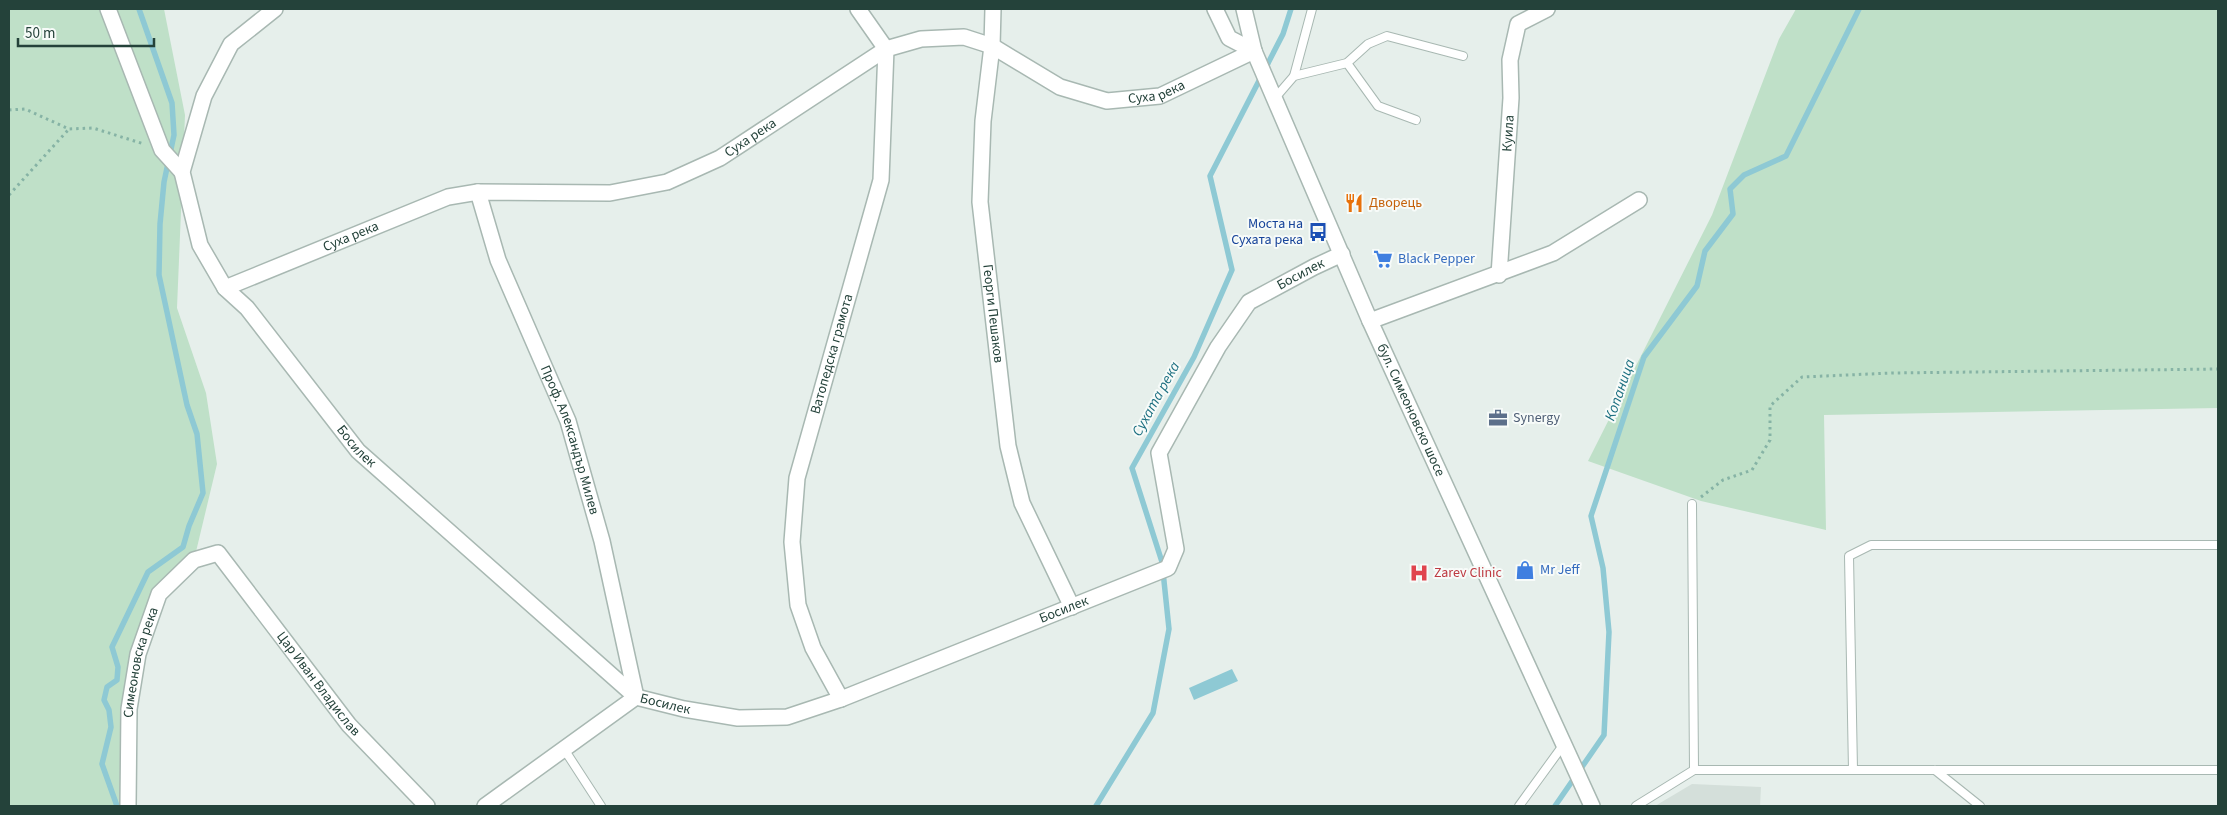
<svg xmlns="http://www.w3.org/2000/svg" width="2227" height="815" viewBox="0 0 2227 815" font-family="'Source Sans 3',sans-serif">
<style>
.built{fill:#d4dfda}
.green{fill:#bfe0c8}
.water{fill:#8ec9d4}
.lines{fill:none;stroke-linecap:round;stroke-linejoin:round}
.stream{stroke:#8ec9d4;stroke-width:5.5}
.service-casing{stroke:#a8b8b2;stroke-width:10}
.minor-casing{stroke:#a8b8b2;stroke-width:18}
.tertiary-casing{stroke:#a8b8b2;stroke-width:18}
.path{stroke:#86b3a5;stroke-width:3;stroke-dasharray:2.5 4;stroke-linecap:butt}
.service{stroke:#fff;stroke-width:8}
.minor{stroke:#fff;stroke-width:15}
.tertiary{stroke:#fff;stroke-width:15}
.labels{text-anchor:middle;dominant-baseline:central;stroke-width:4;stroke-linejoin:round;paint-order:stroke}
.street-label{font-size:14px;fill:#24423a;stroke:#f7fbf9}
.food-label{font-size:14px;fill:#c56008;stroke:#f7fbf9;text-anchor:start}
.transit-label{font-size:14px;fill:#164399;stroke:#f7fbf9;text-anchor:end}
.shop-label{font-size:14px;fill:#366cbe;stroke:#f7fbf9;text-anchor:start}
.service-label{font-size:14px;fill:#4e5e75;stroke:#f7fbf9;text-anchor:start}
.health-label{font-size:14px;fill:#be3a42;stroke:#f7fbf9;text-anchor:start}
.water-label{font-size:15px;font-style:italic;fill:#1c6f80;stroke:#f7fbf9}
</style>
<rect width="100%" height="100%" fill="#e6efeb"/>
<!-- built -->
<path class="built" d="M1692,784L1761,787L1760,806H1655Z"/>
<!-- green -->
<g class="green">
<path d="M9,9H164L185,115L177,308L206,393L217,464L194,560L159,594L138,654L121,806H9Z"/>
<path d="M1796,9H2218V408L1824,415L1826,530L1701,501L1588,461L1712,215L1779,39Z"/>
</g>
<!-- water -->
<path class="water" d="M1232,669L1238,681L1194,700L1189,688Z"/>
<g class="lines">
<!-- stream -->
<g class="stream">
<path d="M117,806L102,764L111,727L109,710L104,700L107,687L117,680L118,667L112,647L148,572L183,547L189,526L203,493L197,434L187,405L159,275L160,224L164,182L174,135L172,103L139,9"/>
<path d="M1096,806L1153,713L1169,629L1162,562L1132,468L1194,357L1232,270L1210,176L1283,34L1291,9"/>
<path d="M1555,806L1604,735L1609,632L1603,568L1591,516L1644,357L1697,286L1705,251L1733,214L1730,189L1744,175L1786,156L1859,9"/>
</g>
<!-- service casing -->
<g class="service-casing">
<g id="service">
<path d="M1347,63L1378,106L1416,120"/>
<path d="M1294,76L1312,9"/>
<path d="M1275,98L1294,76L1347,63L1368,44L1387,36L1463,56"/>
<path d="M1692,504L1694,770"/>
<path d="M564,749L601,806"/>
<path d="M1853,770L1849,556L1871,545H2218"/>
<path d="M1935,770L1980,806"/>
<path d="M1519,806L1564,744"/>
<path d="M1636,806L1694,770H2218"/>
</g>
</g>
<!-- minor casing -->
<g class="minor-casing">
<g id="minor">
<path d="M108,9L162,150L182,172"/>
<path id="s1" d="M275,9L231,44L204,96L182,172L200,245L225,288L247,308L358,451L636,697L684,709L738,718L787,717L841,699L1168,568L1176,549L1159,453L1218,347L1249,302L1314,267L1342,254"/>
<path id="s2" d="M993,9L992,46L983,121L980,202L1008,446L1022,503L1072,607"/>
<path d="M1215,9L1229,38L1254,51"/>
<path id="s3" d="M478,192L498,260L568,421L602,541L636,697L485,806"/>
<path id="s4" d="M1499,275L1511,98L1510,60L1518,24L1547,9"/>
<path id="s5" d="M225,288L448,197L478,192L610,193L667,182L720,158L886,49L921,39L964,37L992,46L1060,87L1107,101L1160,96L1254,51"/>
<path d="M1370,321L1553,253L1639,200"/>
<path id="s6" d="M841,699L813,648L798,605L792,542L797,478L881,180L886,49L858,9"/>
<path id="s7" d="M128,806L129,709L138,654L159,594L194,560L218,553L349,725L427,806"/>
</g>
</g>
<!-- tertiary casing -->
<g class="tertiary-casing">
<g id="tertiary">
<path id="s8" d="M1244,9L1254,51L1370,321L1592,806"/>
</g>
</g>
<!-- path -->
<g class="path">
<path d="M9,110L25,109L69,129L93,128L144,144"/>
<path d="M9,195L69,129"/>
<path d="M1701,497L1723,480L1752,470L1770,440V406L1802,377L1892,373L2218,369"/>
</g>
<!-- service -->
<use href="#service" class="service"/>
<!-- minor -->
<use href="#minor" class="minor"/>
<!-- tertiary -->
<use href="#tertiary" class="tertiary"/>
</g>
<!-- icons -->
<defs>
<g id="restaurant-bare" transform="scale(1.5)"><path d="M-5-6h1v4h1v-4h1v4h1v-4h1v5L-1.5 .5V6h-2V.5L-5-1ZM5-6V6H3V1.5H1.5Q1.5-4 5-6Z" fill="#e8710a" stroke="#f7fbf9" stroke-width="2.5" paint-order="stroke"/></g>
<g id="bus-bare" transform="scale(1.5)"><path d="M-5-6H5V4H4V6H2V4H-2V6H-4V4H-5ZM-3.5-4V0h7V-4ZM-3.5 1.2v1.5H-2V1.2ZM2 1.2v1.5H3.5V1.2Z" fill="#1a4fb4" stroke="#f7fbf9" stroke-width="2.5" paint-order="stroke"/></g>
<g id="supermarket-bare" transform="scale(1.5)"><path d="M-6-5.5h2.5l.6 2H6L4.5 2H-2.5L-4.4-4H-6ZM-1.5 3.2a1.3 1.3 0 1 0 .1 0ZM3 3.2a1.3 1.3 0 1 0 .1 0Z" fill="#3f7fe0" stroke="#f7fbf9" stroke-width="2.5" paint-order="stroke"/></g>
<g id="office-bare" transform="scale(1.5)"><path d="M-6-3h4V-5.5h4V-3h4V5H-6ZM-1-4.5V-3h2v-1.5ZM-6 0V1H6V0Z" fill="#5c6f8a" stroke="#f7fbf9" stroke-width="2.5" paint-order="stroke"/></g>
<g id="shop-bare" transform="scale(1.5)"><path d="M-5-2.5h2.3a2.7 3.5 0 0 1 5.4 0H5L5.5 6h-11ZM-1.5-2.5h3a1.5 2.3 0 0 0-3 0Z" fill="#3f7fe0" stroke="#f7fbf9" stroke-width="2.5" paint-order="stroke"/></g>
<g id="hospital-bare" transform="scale(1.5)"><path d="M-5-5h3v3.5h4V-5h3V5h-3V1.5h-4V5h-3Z" fill="#e0444e" stroke="#f7fbf9" stroke-width="2.5" paint-order="stroke"/></g>
</defs>
<g fill-rule="evenodd">
<use href="#restaurant-bare" x="1354" y="203"/>
<use href="#bus-bare" x="1318" y="232"/>
<use href="#supermarket-bare" x="1383" y="259"/>
<use href="#office-bare" x="1498" y="418"/>
<use href="#shop-bare" x="1525" y="570"/>
<use href="#hospital-bare" x="1419" y="573"/>
</g>
<g class="labels">
<!-- street labels -->
<g class="street-label">
<text stroke="none"><textPath href="#s5" startOffset="1006">Суха река</textPath></text>
<text stroke="none"><textPath href="#s4" startOffset="142">Куила</textPath></text>
<text stroke="none"><textPath href="#s5" startOffset="556">Суха река</textPath></text>
<text stroke="none"><textPath href="#s5" startOffset="136">Суха река</textPath></text>
<text stroke="none"><textPath href="#s1" startOffset="1816">Босилек</textPath></text>
<text stroke="none"><textPath href="#s2" startOffset="306">Георги Пешаков</textPath></text>
<text stroke="none"><textPath href="#s6" startOffset="360">Ватопедска грамота</textPath></text>
<text stroke="none"><textPath href="#s8" startOffset="435">бул. Симеоновско шосе</textPath></text>
<text stroke="none"><textPath href="#s3" startOffset="265">Проф. Александър Милев</textPath></text>
<text stroke="none"><textPath href="#s1" startOffset="525">Босилек</textPath></text>
<text stroke="none"><textPath href="#s1" startOffset="1351">Босилек</textPath></text>
<text stroke="none"><textPath href="#s7" startOffset="145">Симеоновска река</textPath></text>
<text stroke="none"><textPath href="#s7" startOffset="455">Цар Иван Владислав</textPath></text>
<text stroke="none"><textPath href="#s1" startOffset="931">Босилек</textPath></text>
</g>
<!-- food labels -->
<g class="food-label">
<text x="1369" y="203">Дворець</text>
</g>
<!-- transit labels -->
<g class="transit-label">
<text x="1303" y="224">Моста на<tspan x="1303" dy="16">Сухата река</tspan></text>
</g>
<!-- shop labels -->
<g class="shop-label">
<text x="1398" y="259">Black Pepper</text>
<text x="1540" y="570">Mr Jeff</text>
</g>
<!-- service labels -->
<g class="service-label">
<text x="1513" y="418">Synergy</text>
</g>
<!-- health labels -->
<g class="health-label">
<text x="1434" y="573">Zarev Clinic</text>
</g>
<!-- water labels -->
<g class="water-label">
<text transform="translate(1620 390) rotate(-71)">Копаница</text>
<text transform="translate(1156 399) rotate(-61)">Сухата река</text>
</g>
</g>
<!-- border -->
<rect width="2227" height="815" fill="none" stroke="#24423a" stroke-width="20"/>
<!-- scale -->
<path d="M18 38v8h136v-8" fill="none" stroke="#24423a" stroke-width="2.5"/>
<text x="25" y="38" font-size="15" fill="#24423a" stroke="#f7fbf9" stroke-width="4" paint-order="stroke">50 m</text>
</svg>
